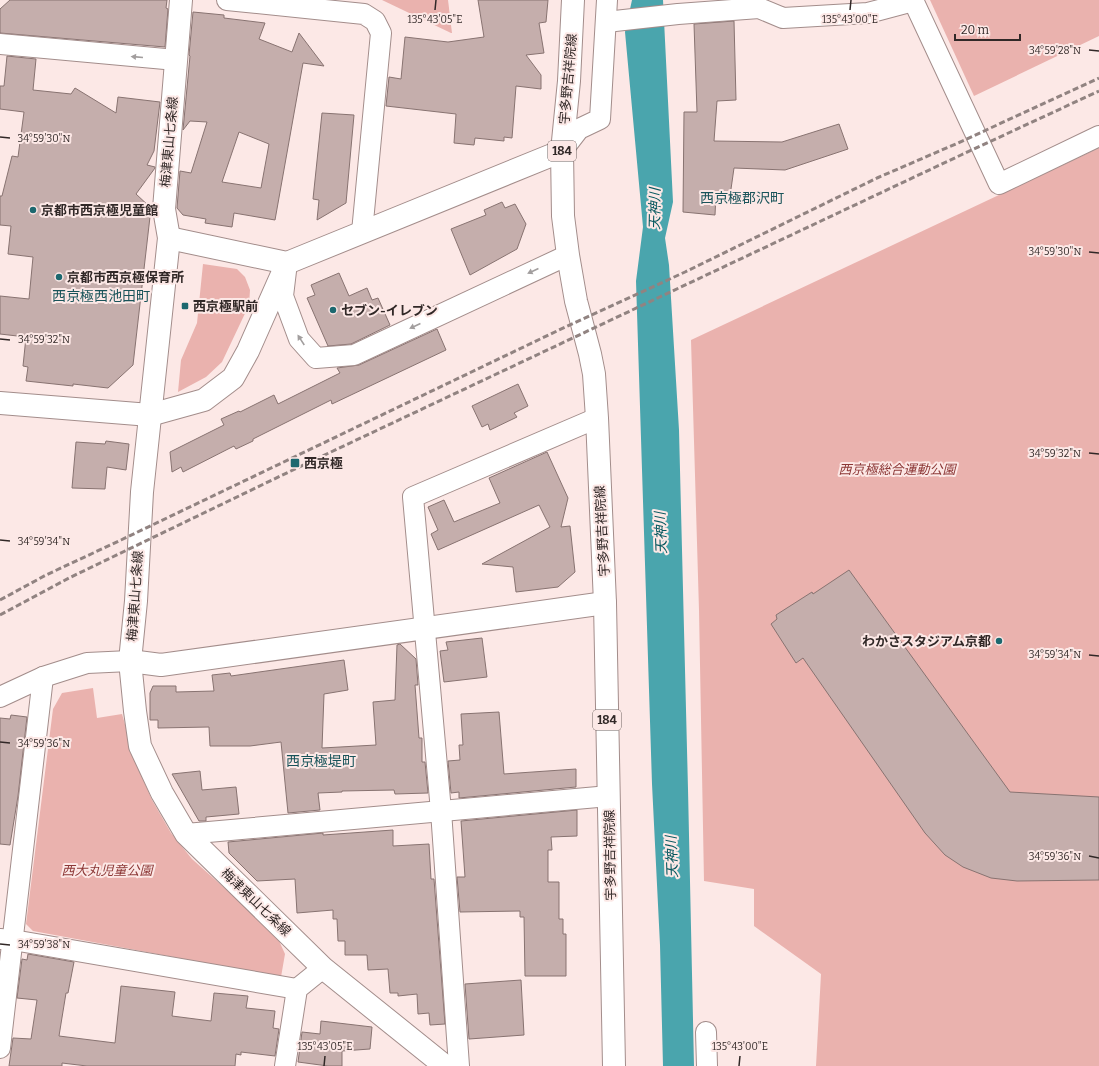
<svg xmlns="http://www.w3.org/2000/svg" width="1099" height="1066" viewBox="0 0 1099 1066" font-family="Bitter,'Noto Sans JP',serif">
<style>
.green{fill:#eab2ae}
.water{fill:#4aa5ad}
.building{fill:#c5aeac;stroke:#887371;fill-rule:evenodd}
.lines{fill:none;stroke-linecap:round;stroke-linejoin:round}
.minor-casing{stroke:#a38d8b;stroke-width:22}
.tertiary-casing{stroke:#a38d8b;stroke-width:24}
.secondary-casing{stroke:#a38d8b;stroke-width:24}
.primary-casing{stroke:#a38d8b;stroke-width:24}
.minor{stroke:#fff;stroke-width:20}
.tertiary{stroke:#fff;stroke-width:22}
.secondary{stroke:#fff;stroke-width:22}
.primary{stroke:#fff;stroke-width:22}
.rail{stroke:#918381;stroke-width:3;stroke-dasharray:6 3;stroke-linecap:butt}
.oneway{fill:#a29e9e}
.ticks{fill:none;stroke:#312827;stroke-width:1.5}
.poi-dot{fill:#1c686f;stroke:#fce8e6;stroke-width:1.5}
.labels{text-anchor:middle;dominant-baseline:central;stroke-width:4;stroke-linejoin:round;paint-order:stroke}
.shield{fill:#fce8e6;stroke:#6e6260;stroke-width:1}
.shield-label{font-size:12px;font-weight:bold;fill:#312827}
.street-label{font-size:13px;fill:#312827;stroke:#fce8e6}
.poi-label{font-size:13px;font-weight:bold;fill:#312827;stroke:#fce8e6;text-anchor:start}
.park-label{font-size:13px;font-style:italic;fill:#8c3736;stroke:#fce8e6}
.neighbourhood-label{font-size:14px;fill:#185359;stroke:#fce8e6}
.water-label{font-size:14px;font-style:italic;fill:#05575e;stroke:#fce8e6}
.ticks-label{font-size:10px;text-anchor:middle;fill:#312827;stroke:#fce8e6;stroke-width:4;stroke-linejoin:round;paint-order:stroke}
</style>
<rect width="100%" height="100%" fill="#fce8e6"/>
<!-- green -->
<g class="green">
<path d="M382,0H448L452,33H451Z"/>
<path d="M930,0H1099V36L974,96Z"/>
<path d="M1099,148V1066H816L821,974L754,926V889L704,881L699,610L691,340Z"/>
<path d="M203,264L237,269L245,277L250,290L249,305L222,362L206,377L178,392L181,360L197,323Z"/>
<path d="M93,688L97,718L122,714L137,765L152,800L171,833L192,859L276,934L285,954L281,977L33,931L26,924L53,709L62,693Z"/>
</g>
<!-- water -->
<path class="water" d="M632,0H663L673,202L665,238L669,265L679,430L688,789L694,1066H663L660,945L652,784L636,281L643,227L625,32Z"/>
<!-- building -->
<g class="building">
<path d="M10,0H167L166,8L168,9L165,47L0,33V9Z"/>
<path d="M478,0H548L546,22L539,23L544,53L526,55L541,75V89L516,86L512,138L504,137V141L475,138L474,145L454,143L456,114L386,106L389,77L401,79L405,37L448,42L484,37Z"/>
<path d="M193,12L224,15V18L265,23L259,39L292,52L299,33L324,66L303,63L275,220L234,213L232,227L205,223L206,219L183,215L177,208L180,171L191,173L207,122L190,121L183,130L190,56L189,55ZM239,132L269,144L261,188L222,182Z"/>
<path d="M734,21L736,100L717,101L714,141L782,142L839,124L848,149L785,170L734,168L730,196L716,194L715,215L683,212L684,112H697L694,24Z"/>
<path d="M7,56L36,59L33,90L71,94L75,88L116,113L118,97L160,102L154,151L147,165L155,167V168L136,194L151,208L133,365L108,388L73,384V386L26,381L28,367L23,366L26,337L0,334V296L29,299L33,257L8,254L11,226L0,225V196H2L12,156L18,157L24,112L0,109V86H4Z"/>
<path d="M322,113L354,115L346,203L317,220L319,200L313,199Z"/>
<path d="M502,202L505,208L515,204L526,224L517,249L470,275L451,229L486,215L484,210Z"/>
<path d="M339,273L349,296L367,288L372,300L378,298L390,325L351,344L328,346L307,298L315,295L311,285Z"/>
<path d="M437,329L446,350L332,404L331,400L253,439V441L236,449L234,446L183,472L181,467L172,472L170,452L224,425L221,419L239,411L240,412L274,395L278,404L340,373L337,368L359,365Z"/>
<path d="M518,384L528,406L514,413L517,417L490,430L488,424L482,427L472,406Z"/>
<path d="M106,441L129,444L126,470L107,467L105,489L72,488L76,442L105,444Z"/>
<path d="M547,452L568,498L561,527L570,526L575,572L558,587L516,592L513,567L482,564L550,527L539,505L438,550L431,534L438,530L428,507L444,500L454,522L500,503L489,478Z"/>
<path d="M849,570L1010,792L1099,797V880L1017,881L991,878L963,867L945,855L925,833L803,658L796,663L771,624L777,619L776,615L812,592L813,594Z"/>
<path d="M482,638L487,677L444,682L440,651L448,650L446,642Z"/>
<path d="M400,644L416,659L418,685H415L419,738H422V762H425L428,793L395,794L394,790L342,791V792L318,793L320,810L288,813L281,742L250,746H210L209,727L158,728V720H150V693L153,686H176V692L214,691L212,675L230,673L231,676L344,660L348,690L324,694L322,748L376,745L373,702L395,700L397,645Z"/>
<path d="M499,712L504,774L576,769V787L459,798V792L451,793L448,761L460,760L459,745H463L461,714Z"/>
<path d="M11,715L27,717L18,796L10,845L0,844V718L10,719Z"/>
<path d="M200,771L202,790L236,787L239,814L206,817V821H199L172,774Z"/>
<path d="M577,810V836L551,837L552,850H548V882H559V919H563V934H566V976H525L524,917H520V911L460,912L457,877H465L461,821Z"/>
<path d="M393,830V846L429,844L431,879H434L445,1024L430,1025L429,1013L418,1014L417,994L398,996V993H390L388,969L368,970L367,955H345V941H338L337,919H333V910L297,913L295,879L257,881L229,853L228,842L323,833V835Z"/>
<path d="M28,954L74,962L68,993H66L59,1036L115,1043L121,986L175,992L172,1016L211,1021L214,993L248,996L246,1008L275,1011L273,1028L279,1029L275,1056L241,1052V1055L236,1054L235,1066H87L62,1063V1066H9L13,1038L31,1039L37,1000L17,998L22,959L27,960Z"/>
<path d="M521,980L524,1035L469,1039L465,984Z"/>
<path d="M321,1021L372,1027L370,1049L342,1051V1066H328L298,1062L302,1032L320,1034Z"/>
</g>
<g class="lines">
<!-- minor casing -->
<g class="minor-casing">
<g id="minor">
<path d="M227,0L364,14L375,21L381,33L362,232"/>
<path d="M913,0L999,184L1099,136"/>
<path d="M606,22L678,14L759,8L783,18L868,13L913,1"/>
<path d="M0,44L176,60"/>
<path d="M562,151L579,129L600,119L607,0"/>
<path d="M286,271L283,296L299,339L316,358L354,355L568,255"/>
<path d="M0,697L43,677L87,663L130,661"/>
<path d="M186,834L609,796"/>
<path d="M0,939L13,940L297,989"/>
<path d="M706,1032L707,1066"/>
<path d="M0,1048L43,677"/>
<path d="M285,1066L297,989L323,968"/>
<path d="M459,1066L441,811L413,497L597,418"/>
</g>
</g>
<!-- tertiary casing -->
<g class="tertiary-casing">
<g id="tertiary">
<path d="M169,238L287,263L562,151"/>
<path d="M0,403L150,415L204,400L233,378L248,351L287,263"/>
<path d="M130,661L161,665L605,603"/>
</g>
</g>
<!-- secondary casing -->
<g class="secondary-casing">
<path id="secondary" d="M181,0L164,209L169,238L142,492L136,601L130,661L135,711L140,746L162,793L186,834L323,968L445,1066"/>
</g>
<!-- primary casing -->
<g class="primary-casing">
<path id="primary" d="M573,0L569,81L562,151L563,216L568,255L576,301L590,354L594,374L597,418L605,603L614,1066"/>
</g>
<!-- minor -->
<use href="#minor" class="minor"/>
<!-- tertiary -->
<use href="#tertiary" class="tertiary"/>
<!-- secondary -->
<use href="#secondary" class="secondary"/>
<!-- primary -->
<use href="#primary" class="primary"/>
<!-- rail -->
<g class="rail">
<path d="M0,600L46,575L121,540L559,330L685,272L877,178L958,143L1099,78"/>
<path d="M0,615L69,578L297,468L961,155L1099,91"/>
</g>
</g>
<!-- one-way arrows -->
<defs><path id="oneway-solid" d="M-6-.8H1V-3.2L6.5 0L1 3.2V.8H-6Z"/></defs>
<g class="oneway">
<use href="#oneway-solid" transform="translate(137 57) rotate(-175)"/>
<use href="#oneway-solid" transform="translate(533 271) rotate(155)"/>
<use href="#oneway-solid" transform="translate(415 326) rotate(155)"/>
<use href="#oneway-solid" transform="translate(301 340) rotate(-123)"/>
</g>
<!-- ticks -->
<path class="ticks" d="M435,10L436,0M850,10L851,0M1089,50L1099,51M0,137L10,138M1089,252L1099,253M0,339L10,340M1089,453L1099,454M0,540L10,541M1089,655L1099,656M0,742L10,743M1089,856L1099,858M0,944L10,945M324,1066L325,1056M739,1066L740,1056"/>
<!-- markers -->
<g class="poi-dot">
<circle cx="33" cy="210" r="4"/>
<circle cx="59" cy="277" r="4"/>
<rect x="181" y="302" width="8" height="8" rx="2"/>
<circle cx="333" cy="310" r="4"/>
<rect x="290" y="458" width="10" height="10" rx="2"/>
<circle cx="999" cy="641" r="4"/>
</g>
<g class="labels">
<!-- shield labels -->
<g class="shield">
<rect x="548" y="141" width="28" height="20" rx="3"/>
<rect x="593" y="710" width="28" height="20" rx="3"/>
</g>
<g class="shield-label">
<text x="562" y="151">184</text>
<text x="607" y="720">184</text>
</g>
<!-- street labels -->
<g class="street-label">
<text transform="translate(568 79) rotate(-85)">宇多野吉祥院線</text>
<text transform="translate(169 142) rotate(-85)">梅津東山七条線</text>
<text transform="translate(602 531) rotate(-93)">宇多野吉祥院線</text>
<text transform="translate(135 596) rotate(-86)">梅津東山七条線</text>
<text transform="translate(610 855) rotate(-91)">宇多野吉祥院線</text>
<text transform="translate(256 902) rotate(44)">梅津東山七条線</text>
</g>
<!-- poi labels -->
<g class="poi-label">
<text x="41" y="210">京都市西京極児童館</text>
<text x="67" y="277">京都市西京極保育所</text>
<text x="193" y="306">西京極駅前</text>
<text x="341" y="310">セブン-イレブン</text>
<text x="304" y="463">西京極</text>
<text x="991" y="641" text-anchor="end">わかさスタジアム京都</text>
</g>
<!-- park labels -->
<g class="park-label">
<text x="897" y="469">西京極総合運動公園</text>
<text x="107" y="870">西大丸児童公園</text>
</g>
<!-- neighbourhood labels -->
<g class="neighbourhood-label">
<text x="742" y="198">西京極郡沢町</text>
<text x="101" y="296">西京極西池田町</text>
<text x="321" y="761">西京極堤町</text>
</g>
<!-- water labels -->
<g class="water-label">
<text transform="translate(655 209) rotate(-89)">天神川</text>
<text transform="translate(661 533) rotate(-92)">天神川</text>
<text transform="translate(672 857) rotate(-92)">天神川</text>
</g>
</g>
<g class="ticks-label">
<text x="435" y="23">135°43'05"E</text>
<text x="850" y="23">135°43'00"E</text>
<text x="1055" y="54">34°59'28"N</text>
<text x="44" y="142">34°59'30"N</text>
<text x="1055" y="255">34°59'30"N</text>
<text x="44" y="343">34°59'32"N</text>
<text x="1055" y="457">34°59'32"N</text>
<text x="44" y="545">34°59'34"N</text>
<text x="1055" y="658">34°59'34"N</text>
<text x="44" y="747">34°59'36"N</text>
<text x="1055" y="860">34°59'36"N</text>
<text x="44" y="948">34°59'38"N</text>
<text x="325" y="1050">135°43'05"E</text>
<text x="740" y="1050">135°43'00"E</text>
</g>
<!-- scale -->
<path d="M955 34v6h65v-6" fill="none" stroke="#312827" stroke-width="2"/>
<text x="961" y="34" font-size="12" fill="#312827" stroke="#fce8e6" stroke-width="3" paint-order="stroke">20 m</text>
</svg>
